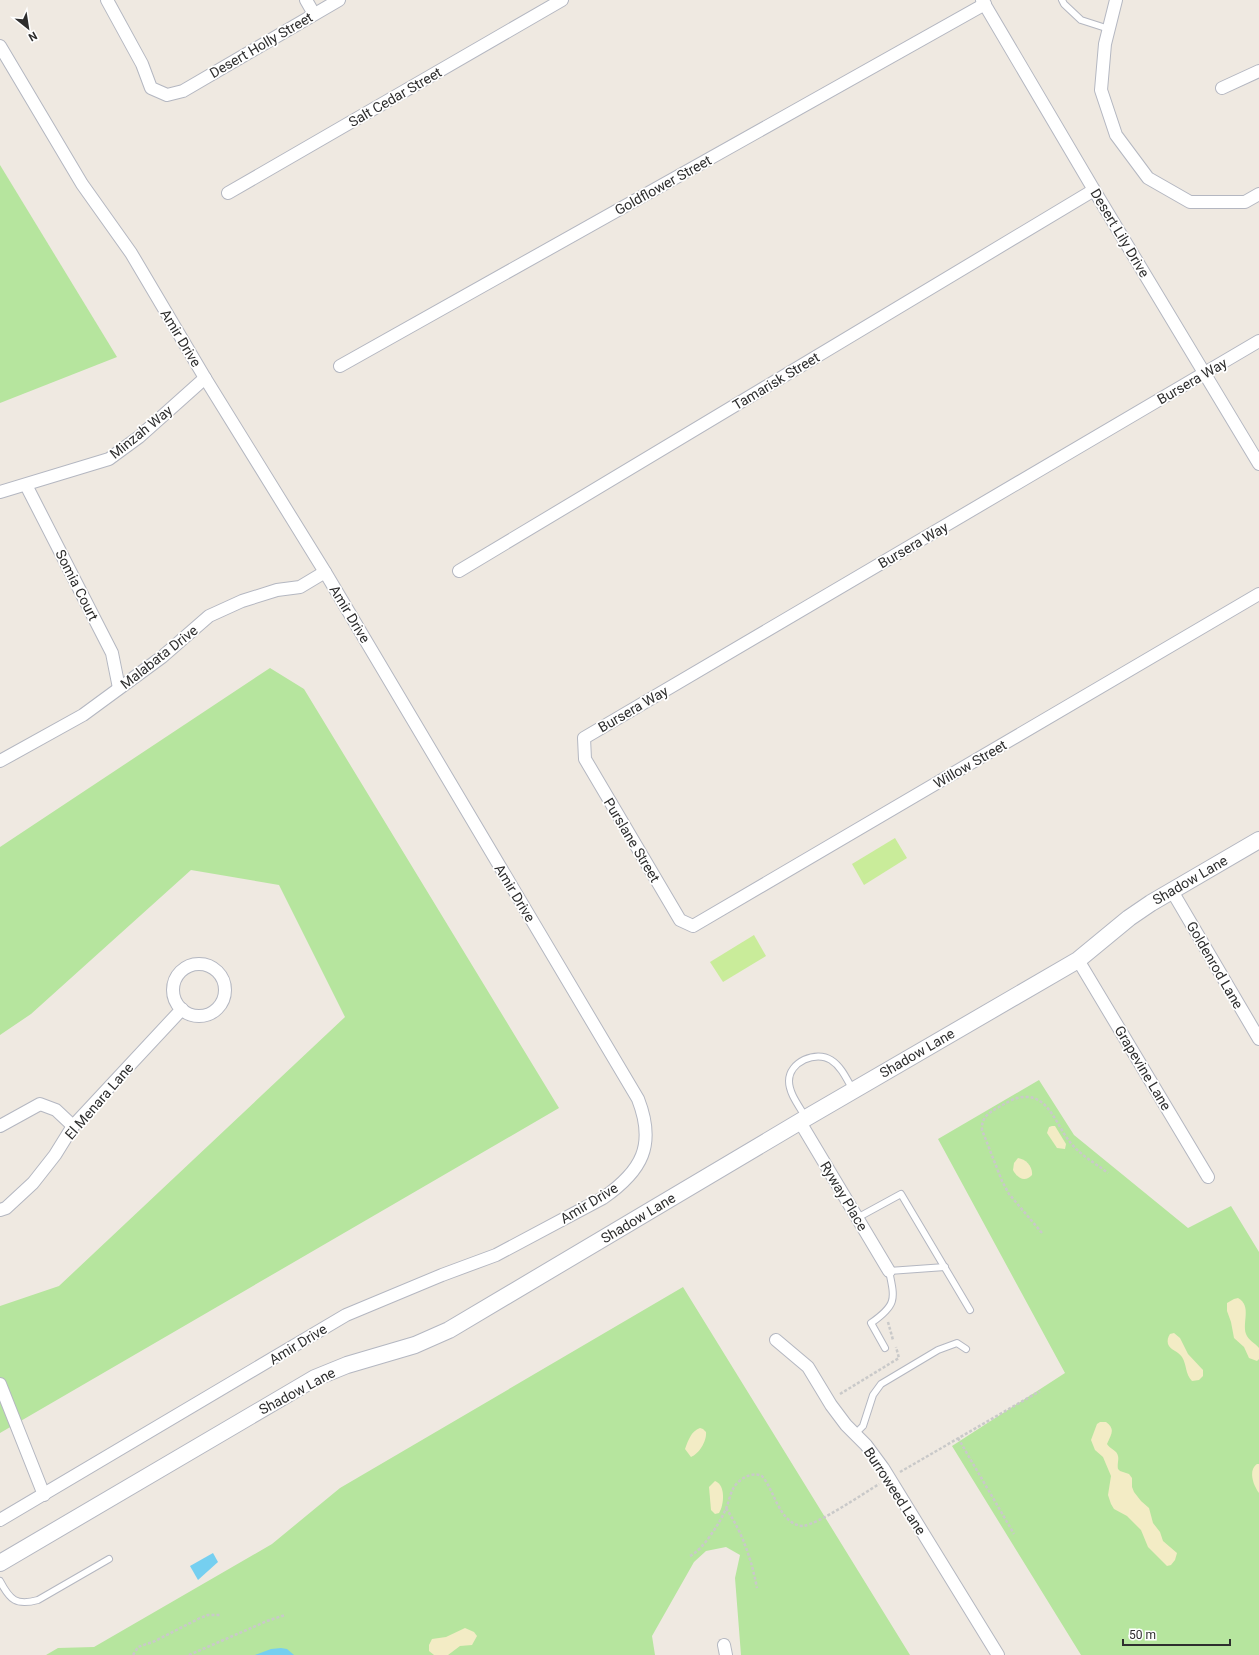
<svg xmlns="http://www.w3.org/2000/svg" width="1259" height="1655" viewBox="0 0 1259 1655" font-family="Roboto,sans-serif">
<style>
.green{fill:#b6e59e}
.sand{fill:#f3ecc5}
.pitch{fill:#c9ec9a}
.water{fill:#75cff0}
.lines{fill:none;stroke-linecap:round;stroke-linejoin:round}
.service-casing{stroke:#b4b7c1;stroke-width:8}
.minor-casing{stroke:#b4b7c1;stroke-width:14}
.tertiary-casing{stroke:#b4b7c1;stroke-width:18}
.path{stroke:#c9c9c9;stroke-width:2.5;stroke-dasharray:3 2;stroke-linecap:butt}
.service{stroke:#fff;stroke-width:6}
.minor{stroke:#fff;stroke-width:12}
.tertiary{stroke:#fff;stroke-width:16}
.labels{text-anchor:middle;dominant-baseline:central;stroke-width:3.5;stroke-linejoin:round;paint-order:stroke}
.street-label{font-size:14px;fill:#2e2e2e;stroke:#fff}
</style>
<rect width="100%" height="100%" fill="#efe9e1"/>
<!-- green -->
<g class="green">
<path d="M0,165L117,357L0,403Z"/>
<path d="M270,668L304,689L559,1108L0,1433V1306L59,1286L345,1017L279,885L191,870L31,1014L0,1035V847Z"/>
<path d="M1039,1080L1074,1135L1188,1228L1231,1206L1259,1252V1655H1081L952,1446L1065,1373L938,1139Z"/>
<path d="M683,1287L910,1655H741L735,1578L740,1555L726,1547L706,1551L694,1562L652,1636L655,1655H46L58,1648L94,1647L272,1544L340,1488Z"/>
</g>
<!-- sand -->
<g class="sand">
<path d="M1052,1126H1055L1066,1144L1065,1149L1057,1148L1047,1133L1049,1127Z"/>
<path d="M1018,1158C1026,1159 1033,1167 1032,1175C1025,1183 1017,1178 1013,1170L1014,1163Z"/>
<path d="M1238,1298C1252,1306 1242,1322 1246,1334C1248,1340 1255,1343 1259,1348V1359L1257,1361L1249,1358L1244,1347L1234,1338L1231,1322L1227,1311V1303L1234,1299Z"/>
<path d="M1174,1333L1180,1338L1188,1354L1203,1370V1376L1199,1380L1192,1381C1185,1374 1187,1365 1182,1357C1178,1351 1170,1350 1168,1344C1167,1340 1168,1337 1170,1334Z"/>
<path d="M1100,1422H1106C1116,1429 1111,1435 1107,1444C1110,1449 1117,1450 1118,1456C1119,1460 1117,1464 1118,1469L1120,1471L1129,1474L1132,1478V1487L1134,1492L1141,1501L1149,1508L1153,1523L1160,1532L1163,1541L1177,1553L1175,1560L1171,1565L1167,1566L1148,1547L1141,1530L1127,1516L1114,1509L1111,1504L1108,1495L1111,1476L1103,1457L1095,1450L1091,1440L1097,1424Z"/>
<path d="M700,1428L703,1429L706,1432C707,1441 699,1454 691,1457L685,1449C688,1441 691,1431 700,1428Z"/>
<path d="M1257,1464H1259V1493C1253,1485 1248,1470 1257,1464Z"/>
<path d="M715,1481C726,1485 724,1505 719,1513L715,1514L711,1510L709,1487Z"/>
<path d="M465,1628L474,1632L477,1636L472,1645L460,1646L448,1655H434L429,1651V1645L432,1639L446,1637Z"/>
</g>
<!-- pitch -->
<g class="pitch">
<path d="M895,838L907,858L864,885L852,864Z"/>
<path d="M754,935L766,956L723,982L710,962Z"/>
</g>
<!-- water -->
<g class="water">
<path d="M213,1553L218,1562L198,1580L190,1566Z"/>
<path d="M281,1648L287,1649L294,1655H255L271,1649Z"/>
</g>
<g class="lines">
<!-- service casing -->
<g class="service-casing">
<g id="service">
<path d="M1062,0L1064,4L1081,20L1109,29"/>
<path d="M806,1118C800,1107 789,1094 789,1081C789,1062 816,1050 831,1060C842,1067 847,1080 853,1090"/>
<path d="M857,1218L901,1194L970,1310"/>
<path d="M885,1348L871,1323C897,1305 895,1299 889,1271L945,1267"/>
<path d="M855,1434L863,1426L873,1395L881,1384L938,1350L957,1343L966,1349"/>
<path d="M0,1581C10,1600 16,1606 38,1600L109,1559"/>
</g>
</g>
<!-- minor casing -->
<g class="minor-casing">
<g id="minor">
<path d="M107,0L142,64L151,88L167,95L183,91L339,0"/>
<path d="M306,0L314,14"/>
<path d="M982,0L1094,190L1259,464"/>
<path d="M1116,0L1105,44L1101,90L1116,135L1148,178L1190,202H1245L1259,194"/>
<path d="M0,46L82,184L131,253L205,378L325,572L638,1099C656,1145 642,1171 603,1198L496,1255L442,1275L346,1315L0,1520"/>
<path d="M1222,88L1259,71"/>
<path d="M228,193L562,0"/>
<path d="M1259,341L584,738L585,759L680,920L693,926L1259,594"/>
<path d="M340,366L985,4"/>
<path d="M26,485L112,653L119,688"/>
<path d="M0,492L109,459L139,437L205,378"/>
<path d="M459,571L1094,190"/>
<path d="M0,761L83,715L162,657L209,616L242,601L277,590L300,587L325,572"/>
<path d="M1172,891L1259,1039"/>
<path d="M1078,960L1208,1177"/>
<circle cx="199" cy="990" r="26"/>
<path d="M800,1122L889,1271"/>
<path d="M0,1126L40,1104L56,1110L73,1126"/>
<path d="M0,1210L6,1208L33,1183L55,1155L73,1126L182,1009"/>
<path d="M776,1340L808,1367L831,1405L846,1425L866,1445L883,1468L998,1655"/>
<path d="M0,1384L44,1495"/>
<path d="M724,1645L726,1655"/>
</g>
</g>
<!-- tertiary casing -->
<g class="tertiary-casing">
<path id="tertiary" d="M0,1563L315,1378L347,1365L415,1345L449,1330L806,1118L1078,960L1129,918L1151,903L1259,840"/>
</g>
<!-- path -->
<g class="path">
<path d="M1042,1233L1009,1194L1002,1181L982,1130C981,1118 988,1113 999,1107C1006,1103 1015,1097 1024,1097C1049,1095 1057,1127 1070,1142C1080,1155 1095,1163 1108,1173"/>
<path d="M888,1322L893,1340"/>
<path d="M840,1394L899,1358L896,1347"/>
<path d="M958,1438L1014,1534"/>
<path d="M900,1472L1040,1391"/>
<path d="M726,1508C743,1534 751,1558 757,1588"/>
<path d="M690,1556C703,1550 722,1520 727,1506C729,1501 730,1494 733,1489C738,1479 752,1471 762,1476C772,1488 775,1504 785,1516C789,1521 796,1526 803,1526C818,1524 863,1494 879,1484"/>
<path d="M133,1655L138,1647L155,1641L200,1618L208,1615H220"/>
<path d="M189,1655L267,1621L285,1615"/>
</g>
<!-- service -->
<use href="#service" class="service"/>
<!-- minor -->
<use href="#minor" class="minor"/>
<!-- tertiary -->
<use href="#tertiary" class="tertiary"/>
</g>
<g class="labels">
<!-- street labels -->
<g class="street-label">
<text transform="translate(261 45) rotate(-30)">Desert Holly Street</text>
<text transform="translate(395 97) rotate(-30)">Salt Cedar Street</text>
<text transform="translate(663 185) rotate(-29)">Goldflower Street</text>
<text transform="translate(1120 233) rotate(59)">Desert Lily Drive</text>
<text transform="translate(181 338) rotate(59)">Amir Drive</text>
<text transform="translate(776 381) rotate(-31)">Tamarisk Street</text>
<text transform="translate(1192 381) rotate(-30)">Bursera Way</text>
<text transform="translate(141 432) rotate(-39)">Minzah Way</text>
<text transform="translate(913 545) rotate(-30)">Bursera Way</text>
<text transform="translate(77 585) rotate(63)">Somia Court</text>
<text transform="translate(350 614) rotate(59)">Amir Drive</text>
<text transform="translate(159 657) rotate(-38)">Malabata Drive</text>
<text transform="translate(633 709) rotate(-30)">Bursera Way</text>
<text transform="translate(970 764) rotate(-30)">Willow Street</text>
<text transform="translate(632 840) rotate(59)">Purslane Street</text>
<text transform="translate(1190 880) rotate(-30)">Shadow Lane</text>
<text transform="translate(515 893) rotate(59)">Amir Drive</text>
<text transform="translate(1215 965) rotate(60)">Goldenrod Lane</text>
<text transform="translate(917 1053) rotate(-30)">Shadow Lane</text>
<text transform="translate(1143 1068) rotate(59)">Grapevine Lane</text>
<text transform="translate(99 1101) rotate(-49)">El Menara Lane</text>
<text transform="translate(844 1196) rotate(59)">Ryway Place</text>
<text transform="translate(589 1203) rotate(-31)">Amir Drive</text>
<text transform="translate(638 1218) rotate(-31)">Shadow Lane</text>
<text transform="translate(298 1344) rotate(-31)">Amir Drive</text>
<text transform="translate(297 1391) rotate(-28)">Shadow Lane</text>
<text transform="translate(895 1491) rotate(57)">Burroweed Lane</text>
</g>
</g>
<!-- north arrow -->
<g transform="translate(28 28) rotate(150)" stroke="#ffffff" stroke-width="3" paint-order="stroke">
<path d="M0-3L7 15L0 10L-7 15Z" fill="#2e2e2e"/>
<text y="-6" font-size="11" font-weight="bold" text-anchor="middle" fill="#2e2e2e">N</text>
</g>
<!-- scale -->
<path d="M1123 1639v6h107v-6" fill="none" stroke="#2e2e2e" stroke-width="2"/>
<text x="1129" y="1639" font-size="12" fill="#2e2e2e" stroke="#ffffff" stroke-width="3" paint-order="stroke">50 m</text>
</svg>
